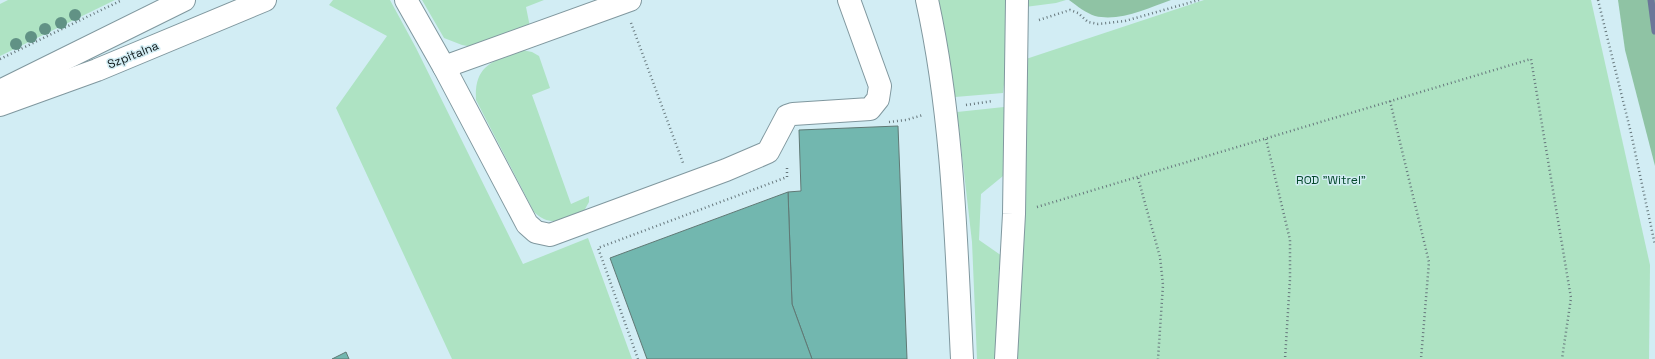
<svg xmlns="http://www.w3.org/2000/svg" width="1655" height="359" viewBox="0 0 1655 359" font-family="'Space Grotesk',sans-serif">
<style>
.green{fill:#aee3c3}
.forest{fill:#8fc3a4}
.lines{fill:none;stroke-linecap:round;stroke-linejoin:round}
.stream{stroke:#6b7799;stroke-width:7}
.building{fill:#72b7af;stroke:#607975}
.minor-casing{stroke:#80989f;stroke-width:24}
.path{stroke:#67787d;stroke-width:2.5;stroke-dasharray:1 3;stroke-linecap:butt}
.minor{stroke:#fff;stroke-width:22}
.tree{fill:#619285}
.labels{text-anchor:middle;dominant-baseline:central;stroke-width:3;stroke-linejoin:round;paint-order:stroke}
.street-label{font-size:12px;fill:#0e181a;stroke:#d2edf4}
.park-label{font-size:12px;fill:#04482b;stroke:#d2edf4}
</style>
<rect width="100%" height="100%" fill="#d2edf4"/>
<!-- green -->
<g class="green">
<path d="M8,0H115L0,56V4Z"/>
<path d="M333,0H390L416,48L523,264L588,238L632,359H452L336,108L387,36L329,5Z"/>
<path d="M422,0H544L526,7L530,27L473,47L462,45L444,38Z"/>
<path d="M937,0H1014L1003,93L955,97Z"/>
<path d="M1026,0H1066L1056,3L1025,7Z"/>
<path d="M1204,0H1591L1650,265L1649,359H1011L1026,59Z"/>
<path d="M522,50L532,52L539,56L550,88L532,95L571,204L589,196V202L584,211C564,218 552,229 534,212L476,100C474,64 494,61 522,50Z"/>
<path d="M1004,107L1003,176L981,194L979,240L1002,256L997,359H977L972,242L957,112Z"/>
</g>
<!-- forest -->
<g class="forest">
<path d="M1069,0H1171C1148,8 1120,22 1095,16C1086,13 1077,6 1069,0Z"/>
<path d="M1618,0H1655V166L1625,50Z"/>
</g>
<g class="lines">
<!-- stream -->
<path class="stream" d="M1651,0L1655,31"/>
</g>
<!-- building -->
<g class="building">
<path d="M898,126L907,359H812L792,304L788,192L801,191L799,130Z"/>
<path d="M788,192L792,304L812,359H647L610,258Z"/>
<path d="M346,352L349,359H332Z"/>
</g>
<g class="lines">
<!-- minor casing -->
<g class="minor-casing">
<g id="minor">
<path d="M406,0L444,67L527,224L536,232L550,235L726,170L768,152L787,116L793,114L870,109L878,99L880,86L849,0"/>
<path d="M927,0C953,118 956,239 962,359"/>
<path d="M444,67L630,0"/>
<path d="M0,91L184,0"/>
<path d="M0,105L97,70L265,0"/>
<path d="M1006,359L1014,214L1017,0"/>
</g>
</g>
<!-- path -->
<g class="path">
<path d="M1598,0L1631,133L1655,245"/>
<path d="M1039,20L1070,10L1078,13L1088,22L1098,24L1125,21L1199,0"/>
<path d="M631,23L683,163"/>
<path d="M0,59L122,0"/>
<path d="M1390,101L1429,262L1421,359"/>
<path d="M966,105L993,101"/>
<path d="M889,122L906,120L923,115"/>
<path d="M1266,139L1290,240V279L1285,359"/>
<path d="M1138,178L1160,257L1163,285L1158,359"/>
<path d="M1037,207L1531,59L1571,298L1562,359"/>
<path d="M638,359L598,248L787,177V165"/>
</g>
<!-- minor -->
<use href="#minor" class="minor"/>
</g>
<!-- trees -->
<g class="tree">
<circle cx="75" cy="15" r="6"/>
<circle cx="61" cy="23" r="6"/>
<circle cx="45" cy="29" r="6"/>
<circle cx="31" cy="37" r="6"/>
<circle cx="16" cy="44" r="6"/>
</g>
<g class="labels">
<!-- street labels -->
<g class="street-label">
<text transform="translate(133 55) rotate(-22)">Szpitalna</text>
</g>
<!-- park labels -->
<g class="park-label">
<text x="1331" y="180">ROD "Witrel"</text>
</g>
</g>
</svg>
